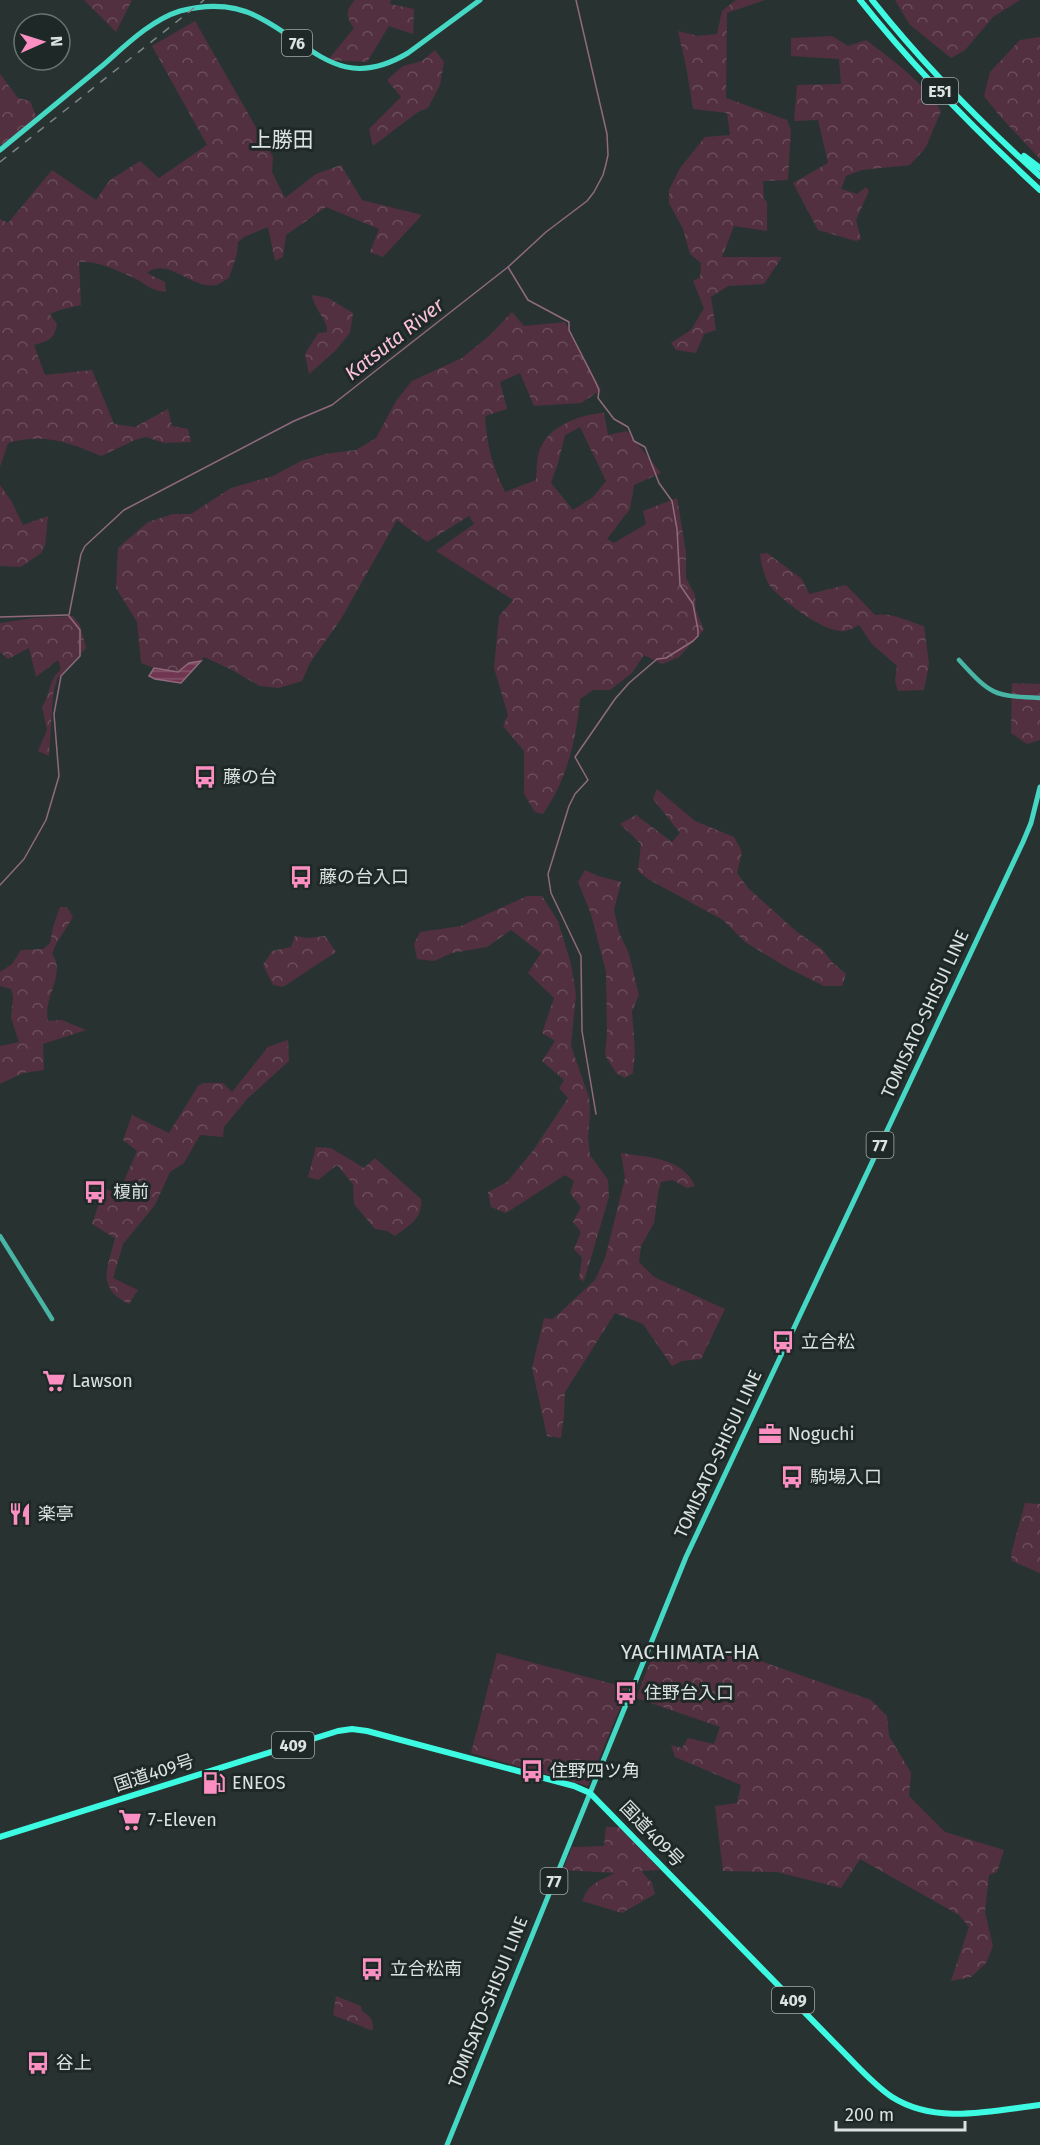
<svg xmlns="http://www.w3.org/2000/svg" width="1040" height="2145" viewBox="0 0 1040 2145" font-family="'Fira Sans','Noto Sans JP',sans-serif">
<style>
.forest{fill:url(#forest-crowns);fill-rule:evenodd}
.water{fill:url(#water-rules);stroke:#906a7c;stroke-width:1.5}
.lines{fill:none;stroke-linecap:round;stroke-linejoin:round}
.stream{stroke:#906a7c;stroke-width:1.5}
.secondary{stroke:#49b5a4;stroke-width:4.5}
.primary{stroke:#45d9c5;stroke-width:5}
.highway{stroke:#3cfbe2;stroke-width:6}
.rail{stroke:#7c8583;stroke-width:1.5;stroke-dasharray:8 8;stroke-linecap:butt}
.labels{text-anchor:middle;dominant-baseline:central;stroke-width:6;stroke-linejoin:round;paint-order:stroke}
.shield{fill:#1e2927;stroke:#a2aaa8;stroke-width:1.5}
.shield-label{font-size:16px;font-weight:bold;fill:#dbe2e0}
.poi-label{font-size:18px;fill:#dbe2e0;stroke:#1e2927;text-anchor:start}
.street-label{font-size:18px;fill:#dbe2e0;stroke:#1e2927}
.water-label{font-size:20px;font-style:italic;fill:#fac1d9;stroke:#1e2927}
.quarter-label{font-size:21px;fill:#dbe2e0;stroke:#1e2927}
</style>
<defs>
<pattern id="forest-crowns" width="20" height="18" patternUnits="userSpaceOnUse" patternTransform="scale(1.5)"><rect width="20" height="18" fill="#52303f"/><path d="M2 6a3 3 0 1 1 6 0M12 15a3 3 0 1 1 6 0" fill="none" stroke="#6a4e5a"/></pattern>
<pattern id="water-rules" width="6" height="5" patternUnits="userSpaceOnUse" patternTransform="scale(1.5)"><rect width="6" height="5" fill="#703651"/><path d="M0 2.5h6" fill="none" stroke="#84536a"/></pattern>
</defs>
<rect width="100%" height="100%" fill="#283331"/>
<!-- forest -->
<g class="forest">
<path d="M84,0H132L116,32Z"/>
<path d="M355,0H391L390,4L414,9L413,34L389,26L367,62L328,60L354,28C346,16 345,11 355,0Z"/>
<path d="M736,0H765L727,13L726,98L787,120L791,130L788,180L763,181L764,199L767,202V231L734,226L722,257H782L764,284L728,286L711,297L716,330L704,334L696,353L676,350L671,343L691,330L704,308L693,281L700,277L701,263L690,254L683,229L669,203V190L680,168L705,137L730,135L727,113L693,109L687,71L678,31L698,36L717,34L722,11Z"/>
<path d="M895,0H1020L993,17L965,50L951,58L910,25Z"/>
<path d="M195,21L273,157L272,172L285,198L316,174L341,165L362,200L422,215L383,257L370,252L379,229L326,207L286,235L283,257L275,261L268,227L244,237L238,242L237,254L229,278C225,280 220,284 216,285C192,290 168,256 147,273L165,282L166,292C148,290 147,284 132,277C116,270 96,260 79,262L81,305L60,310L50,314L57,324C54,340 48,341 34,345L45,375L92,370L114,424L135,427L168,409L172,426L188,429L191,442L164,443L146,437L135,440L101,456C69,442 43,433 8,443L0,467V219L8,223L52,170L96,200L110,180L140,161L159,178L207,145L152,46Z"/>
<path d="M832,36L848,46L866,40C894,61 922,81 941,111L926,147L910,165L862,170L846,176L841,189L857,194L866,187L869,191L856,220L861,239L856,241L818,230L793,183L828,163L818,120L794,121L797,85L841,84L839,59L791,56V38Z"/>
<path d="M1040,37V159L999,115L984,96L990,72L1020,40Z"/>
<path d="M435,50L444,62L440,85L428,108L418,112L373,146L369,129L401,97L387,80L403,66L422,61Z"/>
<path d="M0,74L18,98L30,101L36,116L32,125L0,146Z"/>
<path d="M312,295L328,298L353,313L350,333L334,352L309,374L305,354L318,333L327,332C328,319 315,312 312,295Z"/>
<path d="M512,312L524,326L565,322L601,390L581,403L534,406L520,373L500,382L507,409L485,416C487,447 492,464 505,492L536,480C537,472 536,464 538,456C543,428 579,414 604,413L608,435L627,431L661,473L634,485L630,509L607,539L614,543L646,524L643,511L677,498L686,552V578L695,595L696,610L704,630L679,657L662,664L644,655L632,673L610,690H593L580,699C576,741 567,779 543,814L535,812L524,794V751L503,726L508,715L494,668L499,616L513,600L436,551L474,524L469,516L427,542L397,520L341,619L310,663L302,681L279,688L260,686L230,669L204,657L201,661L189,663L179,672L154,668L141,663L137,622L116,588L118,548L148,522L173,514H191L231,488L273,476L301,461L325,454L356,450L376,438L396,401L412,381L462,358L490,335ZM580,427L606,481L593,497L573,510L551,483L558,463L565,435Z"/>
<path d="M0,485L12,502L23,525L48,516L45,546L41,553L21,567L0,566Z"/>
<path d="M767,553L802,579L809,594L846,585L875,615C892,612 907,621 924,626L929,664L924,690L898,691L895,681L897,666L872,644L859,625C855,627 850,630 845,631C826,634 782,601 770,586C764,577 761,564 760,554Z"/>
<path d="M73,616L80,625L86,648L57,679L53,694L49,756L38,751L47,730L42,707C52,692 47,682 61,669L58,660L36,677L29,648L8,659L0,652V623L34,618Z"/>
<path d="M1012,683L1040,684V740L1027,744L1011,733Z"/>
<path d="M657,789L695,821L734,837L742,852L737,873L748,888L797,932L822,949L832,962L846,974L842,986H824L786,967L745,942L723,920L648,879L638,871L641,844L620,824L636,815L672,842L680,833L653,799Z"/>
<path d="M585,870L598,876L621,882L614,910L619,932L629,954L639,995L632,1011L635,1052L633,1073L625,1078L616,1073L605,1055L607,1034L606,972L591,914L578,882Z"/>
<path d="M527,896H542L558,921L571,964L576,994L571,1046L589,1097L590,1112L588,1137L590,1155L608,1180L609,1197L584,1281L579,1279L582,1258L574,1249L581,1232L573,1222L581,1207L570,1193L574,1181L565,1175L506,1213L491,1207L488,1192L507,1182L532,1152L568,1098L559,1088L564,1080L542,1061L555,1041L542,1033L554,998L528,973L541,953L511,930L487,947L452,953L434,961L417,959L414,944L420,932L461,926Z"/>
<path d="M60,907H67L73,917L56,944L52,954C67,973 42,999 48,1021L62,1020L86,1030L43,1044L44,1070L23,1073L0,1084V1046L19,1042L11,1018L13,996L11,989L0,986V972L12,964L21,950L43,949L50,943L53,927Z"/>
<path d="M295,936L309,938L325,936L336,952L283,987L273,985L263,965L272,951L291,947Z"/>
<path d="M288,1040L289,1061L247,1099L224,1127L223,1137L200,1135L184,1163L170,1172L155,1205L123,1244L113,1278L138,1290L129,1304C95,1287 108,1268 115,1238L92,1224L104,1188L118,1195L137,1151L123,1140L132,1115L169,1133L198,1086L203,1083H223L232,1092L268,1047Z"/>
<path d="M316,1147L331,1148L364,1168L375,1158L421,1199C423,1218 410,1225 395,1236L387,1231L375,1229L354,1204L353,1184L337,1165L318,1180L308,1177Z"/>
<path d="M621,1153C648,1157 683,1158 695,1186L687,1188L673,1180L661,1182L658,1193L654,1223L641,1246L639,1262L654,1277L725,1309L701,1359L682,1361L672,1366L643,1324L615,1313L565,1392L564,1415L561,1438L547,1436L532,1368L544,1318L553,1319L595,1280L605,1258L625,1178Z"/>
<path d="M1025,1503L1040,1504V1573L1012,1561L1011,1554Z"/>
<path d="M710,1643L871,1700L887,1716L889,1736L911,1773L909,1796L945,1832L1004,1850L997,1872L989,1875L985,1912L993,1946L986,1963L971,1977L951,1981L969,1927L959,1915L860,1859L841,1888L777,1872L723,1871L715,1806L737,1803L741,1785L675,1757L671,1745L682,1748L688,1738L714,1744L720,1727L636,1698L657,1645L701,1664Z"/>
<path d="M497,1653L628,1688L588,1786L471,1753Z"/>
<path d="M606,1827H620L660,1870L641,1871L652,1883L655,1894L622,1913L582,1901C589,1882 600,1881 615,1873L563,1870L572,1847L604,1846Z"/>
<path d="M336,1996L361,2006L362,2011C370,2016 373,2019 373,2029L371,2030L333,2015Z"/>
</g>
<!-- water -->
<path class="water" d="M201,661L181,683L155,679L149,676L154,668L178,672L189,663Z"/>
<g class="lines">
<!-- stream -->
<g class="stream">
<path d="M508,267L528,300L569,322V330L596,383L599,390L598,398L614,419L628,427L634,441L645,447L659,483L672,501L677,529L680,585L693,604L698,630V636L693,641L666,658L657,659L629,683L615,699L575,757L588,780L575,794L569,806L548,874L551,893L581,956L582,1031L596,1114"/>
<path d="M69,615L81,554L85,546L124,510L294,421L332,405L508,267L546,232L587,201L594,192L603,175L606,164L608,155L607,134L576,0"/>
<path d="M0,617L68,615"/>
<path d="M0,885L24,859L46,820L59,776L54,714L61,676L80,656V630L69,616"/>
</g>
<!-- secondary -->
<g class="secondary">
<path d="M959,660C991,695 993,696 1040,698"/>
<path d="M0,1236L52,1319"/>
</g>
<!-- primary -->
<g class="primary">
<path d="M0,150C34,122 68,94 102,66C125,46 151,20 180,11C207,4 235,4 260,18C314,46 341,93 408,53L480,0"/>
<path d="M447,2145L686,1557L1023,842L1031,823L1040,787"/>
</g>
<!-- highway -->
<g class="highway">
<path d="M860,0C914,68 976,131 1040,190"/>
<path d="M872,0C922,63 980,122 1040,176"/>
<path d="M1024,156L1040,168"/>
<path d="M0,1837L338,1731L352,1729L367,1731L574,1786L590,1793L860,2069C870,2079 880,2089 892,2097C936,2125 991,2111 1040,2105"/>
</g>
<!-- rail -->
<path class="rail" d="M0,162L204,0"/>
</g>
<!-- icons -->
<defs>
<g id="bus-bare" transform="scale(1.8)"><path d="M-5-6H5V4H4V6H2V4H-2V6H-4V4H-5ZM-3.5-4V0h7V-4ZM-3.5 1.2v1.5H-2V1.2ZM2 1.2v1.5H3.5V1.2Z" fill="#fc8fc1" stroke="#1e2927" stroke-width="2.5" paint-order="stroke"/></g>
<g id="supermarket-bare" transform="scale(1.8)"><path d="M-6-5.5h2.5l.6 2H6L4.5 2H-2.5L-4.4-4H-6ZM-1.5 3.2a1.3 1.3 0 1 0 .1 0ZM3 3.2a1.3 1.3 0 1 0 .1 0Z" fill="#fc8fc1" stroke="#1e2927" stroke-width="2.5" paint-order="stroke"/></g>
<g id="office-bare" transform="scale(1.8)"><path d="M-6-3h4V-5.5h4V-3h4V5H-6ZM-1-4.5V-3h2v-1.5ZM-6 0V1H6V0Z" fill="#fc8fc1" stroke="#1e2927" stroke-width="2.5" paint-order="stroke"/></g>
<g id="restaurant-bare" transform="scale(1.8)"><path d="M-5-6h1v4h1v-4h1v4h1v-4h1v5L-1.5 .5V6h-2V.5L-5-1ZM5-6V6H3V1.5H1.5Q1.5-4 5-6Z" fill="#fc8fc1" stroke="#1e2927" stroke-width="2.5" paint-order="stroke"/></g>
<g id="fuel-bare" transform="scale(1.8)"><path d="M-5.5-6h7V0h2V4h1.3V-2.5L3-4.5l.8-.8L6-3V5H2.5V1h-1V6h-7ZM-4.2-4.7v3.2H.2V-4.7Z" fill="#fc8fc1" stroke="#1e2927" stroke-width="2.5" paint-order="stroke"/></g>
</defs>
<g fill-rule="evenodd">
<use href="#bus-bare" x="205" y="777"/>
<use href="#bus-bare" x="301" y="877"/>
<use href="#bus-bare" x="95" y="1192"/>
<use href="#bus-bare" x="783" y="1342"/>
<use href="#supermarket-bare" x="54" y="1381"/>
<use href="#office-bare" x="770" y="1434"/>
<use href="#bus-bare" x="792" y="1477"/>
<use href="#restaurant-bare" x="20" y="1514"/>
<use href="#bus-bare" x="626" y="1693"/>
<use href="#bus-bare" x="532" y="1771"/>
<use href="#fuel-bare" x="214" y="1783"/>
<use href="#supermarket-bare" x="130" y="1820"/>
<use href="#bus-bare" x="372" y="1969"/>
<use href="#bus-bare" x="38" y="2063"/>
</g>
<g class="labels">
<!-- shield labels -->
<g class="shield">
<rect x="282" y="30" width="30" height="26" rx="4.5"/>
<rect x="922" y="78" width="36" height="26" rx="4.5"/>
<rect x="866.5" y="1132" width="27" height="26" rx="4.5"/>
<rect x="272" y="1732" width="42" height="26" rx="4.5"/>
<rect x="540.5" y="1868" width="27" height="26" rx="4.5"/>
<rect x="772" y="1987" width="42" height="26" rx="4.5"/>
</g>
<g class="shield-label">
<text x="297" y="43">76</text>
<text x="940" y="91">E51</text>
<text x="880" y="1145">77</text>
<text x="293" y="1745">409</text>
<text x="554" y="1881">77</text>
<text x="793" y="2000">409</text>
</g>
<!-- poi labels -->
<g class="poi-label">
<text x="223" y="777">藤の台</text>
<text x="319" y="877">藤の台入口</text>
<text x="113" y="1192">榎前</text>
<text x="801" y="1342">立合松</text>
<text x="72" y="1381">Lawson</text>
<text x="788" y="1434">Noguchi</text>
<text x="810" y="1477">駒場入口</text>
<text x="38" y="1514">楽亭</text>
<text x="644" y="1693">住野台入口</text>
<text x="550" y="1771">住野四ツ角</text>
<text x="232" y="1783">ENEOS</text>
<text x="148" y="1820">7-Eleven</text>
<text x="390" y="1969">立合松南</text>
<text x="56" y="2063">谷上</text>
</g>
<!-- street labels -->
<g class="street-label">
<text transform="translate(925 1014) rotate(-65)">TOMISATO-SHISUI LINE</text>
<text transform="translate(718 1454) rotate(-65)">TOMISATO-SHISUI LINE</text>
<text transform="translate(154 1773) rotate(-18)">国道409号</text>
<text transform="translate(652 1834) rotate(46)">国道409号</text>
<text transform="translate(488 2002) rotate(-68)">TOMISATO-SHISUI LINE</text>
</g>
<!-- water labels -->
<g class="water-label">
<text transform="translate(394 339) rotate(-38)">Katsuta River</text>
</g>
<!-- quarter labels -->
<g class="quarter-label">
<text x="282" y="140">上勝田</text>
<text x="690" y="1652">YACHIMATA-HA</text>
</g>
</g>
<!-- north arrow -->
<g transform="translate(42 42) rotate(87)"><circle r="28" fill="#1e2927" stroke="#6a7371" stroke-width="1.5"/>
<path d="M0-4.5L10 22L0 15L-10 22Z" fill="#fc8fc1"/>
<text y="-9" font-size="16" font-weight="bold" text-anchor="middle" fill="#dbe2e0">N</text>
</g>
<!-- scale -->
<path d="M836 2121v9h129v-9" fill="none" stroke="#dbe2e0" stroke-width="3"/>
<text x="845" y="2121" font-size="18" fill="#dbe2e0" stroke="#1e2927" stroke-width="4.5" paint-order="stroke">200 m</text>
</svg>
